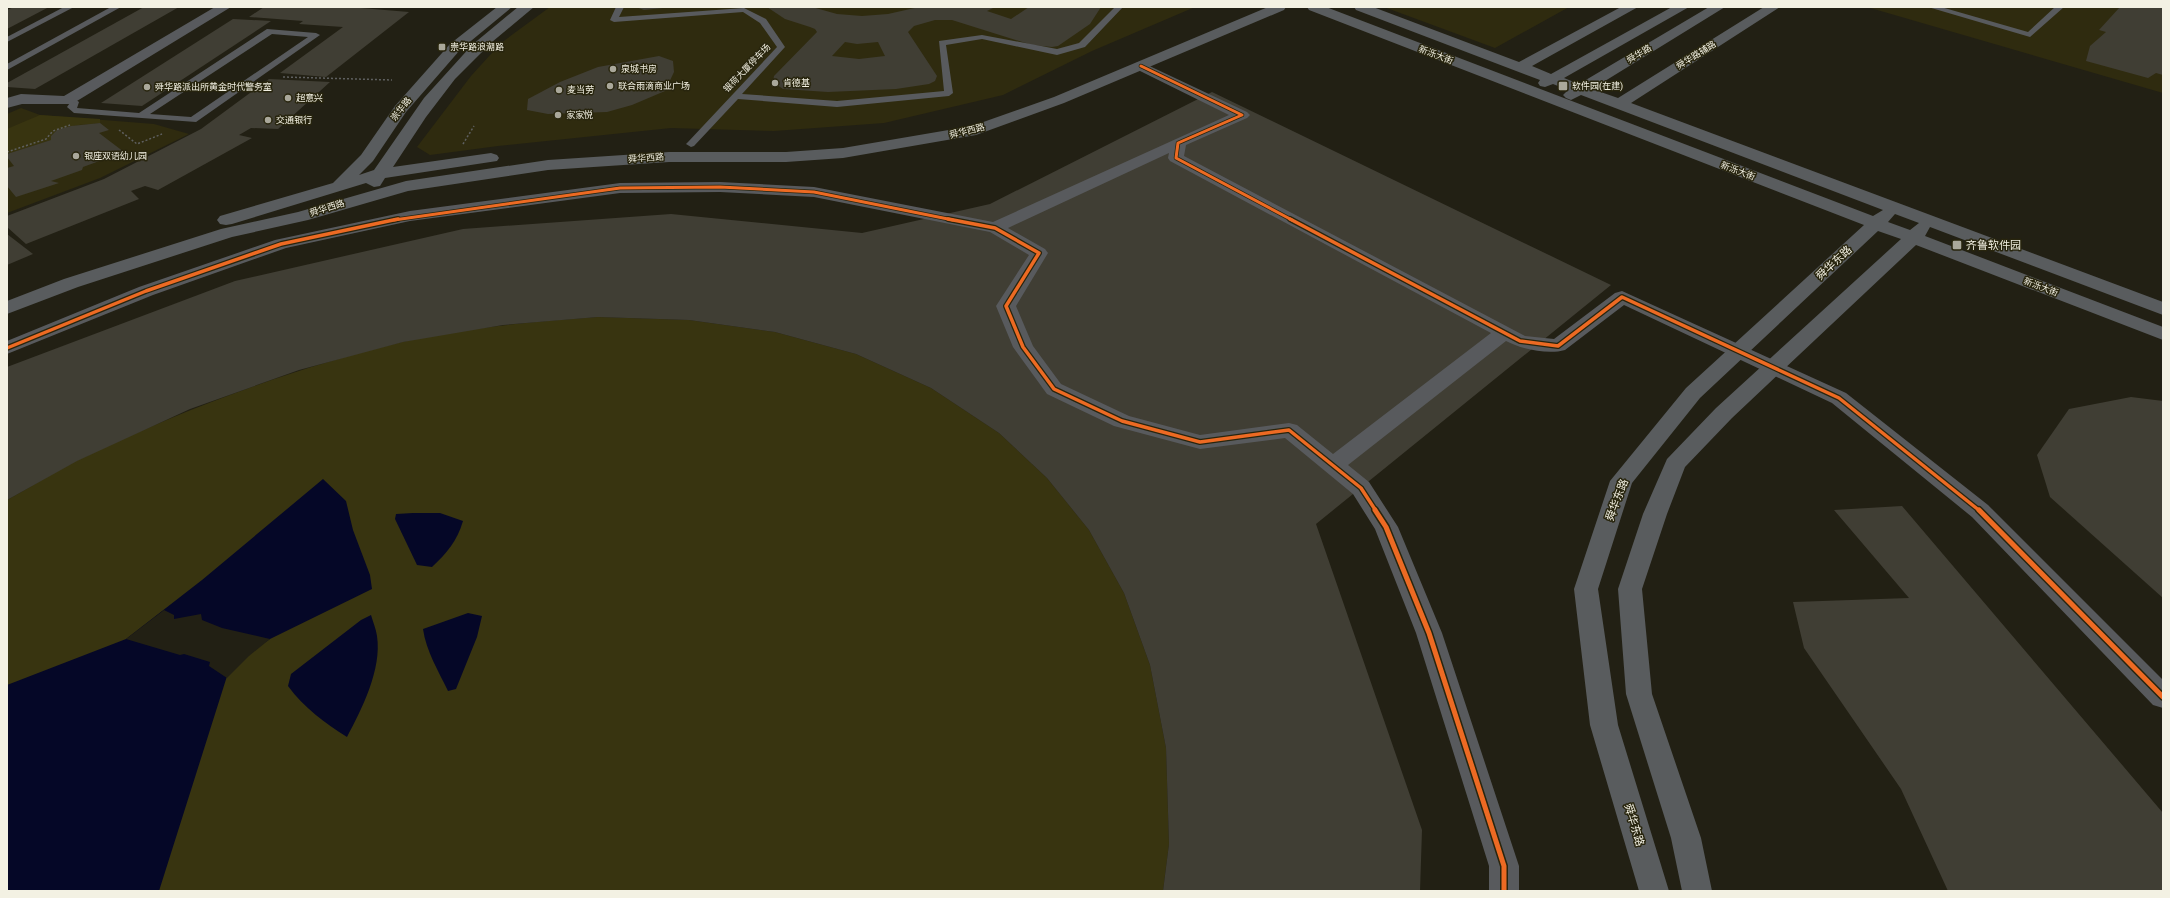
<svg xmlns="http://www.w3.org/2000/svg" width="2170" height="898" viewBox="0 0 2170 898" font-family="Roboto,'Noto Sans SC',sans-serif">
<style>
.built{fill:#2f2b0f}
.green{fill:#383410}
.water{fill:#050727}
.pier{fill:#222014}
.building{fill:#403e34;fill-rule:evenodd}
.lines{fill:none;stroke-linecap:round;stroke-linejoin:round}
.path{stroke:#5f6060;stroke-width:1.5;stroke-dasharray:2 2;stroke-linecap:butt}
.lane{fill:#585a5d;fill-rule:evenodd}
.street{fill:#585a5d;fill-rule:evenodd}
.secondary{fill:#595c5e;fill-rule:evenodd}
.cycleway-far2-casing{stroke:#28250e;stroke-width:4.5}
.cycleway-far1-casing{stroke:#28250e;stroke-width:6}
.cycleway-casing{stroke:#28250e;stroke-width:8}
.cycleway-far2{stroke:#ed6a23;stroke-width:3}
.cycleway-far1{stroke:#ed6a23;stroke-width:3.5}
.cycleway{stroke:#ed6a23;stroke-width:5}
.poi-dot{fill:#aaa89b;stroke:#28250e;stroke-width:1.5}
.labels{text-anchor:middle;dominant-baseline:central;stroke-width:3;stroke-linejoin:round;paint-order:stroke}
.far-poi-label{font-size:9px;fill:#f3f1e3;stroke:#28250e;text-anchor:start}
.far-street-label{font-size:9px;fill:#f3f1e3;stroke:#28250e}
.poi-label{font-size:11px;fill:#f3f1e3;stroke:#28250e;text-anchor:start}
.street-label{font-size:11px;fill:#f3f1e3;stroke:#28250e}
</style>
<rect width="100%" height="100%" fill="#222014"/>
<!-- built -->
<g class="built">
<path d="M550,7H1195L1092,51L1003,95L884,123L774,131L671,128L498,146L430,155L417,147L471,76L501,43Z"/>
<path d="M1384,7H1569L1495,48Z"/>
<path d="M1867,7H2163V93Z"/>
<path d="M21,108L40,115L154,124L189,134L100,178L7,213V114Z"/>
</g>
<!-- green -->
<g class="green">
<path d="M40,115L100,119V123C83,125 65,124 51,136V140L7,154V129Z"/>
<path d="M598,317L689,320L775,332L856,354L931,388L999,433L1047,478L1089,530L1124,593L1150,665L1166,748L1169,844L1163,891H7V500C31,487 54,472 78,460C182,410 290,369 402,342C467,327 533,322 598,317Z"/>
</g>
<!-- water -->
<g class="water">
<path d="M323,479L346,501L353,530L370,575L372,589L270,639L248,654L228,673L159,891H7V685L126,639L202,580Z"/>
<path d="M413,513H440L463,521C457,541 447,553 432,567L417,565L395,519L396,514Z"/>
<path d="M468,613L482,616L477,637L456,689L448,691C439,672 426,651 423,629Z"/>
<path d="M371,615C373,622 376,629 377,636C382,669 362,709 347,737C325,723 304,708 288,686L291,674L361,620Z"/>
</g>
<!-- pier -->
<path class="pier" d="M164,610L174,615V619L201,614L202,620L222,628L270,639L249,656L227,678L209,666L210,662L184,654L180,655L126,639Z"/>
<!-- building -->
<g class="building">
<path d="M14,7H49L7,29V10Z"/>
<path d="M144,7H179L35,89L7,87V83Z"/>
<path d="M264,7H349L409,12L326,77L280,73L343,27L299,24L303,21L249,17Z"/>
<path d="M636,7H663V8L644,10Z"/>
<path d="M767,7H812L837,14L862,16L888,14L919,7H995L987,11L1011,19L1029,7H1101L1090,24L1058,46L1052,47L1032,45L952,20H935L914,26L908,32L937,76L935,81L929,84L896,89L828,92L783,89L773,82L774,76L817,32L815,29L810,27L785,19ZM845,42L857,44L878,42L885,56L859,59L832,56Z"/>
<path d="M2120,7H2163V75L2156,73L2148,78L2086,61L2090,46L2106,32L2099,30Z"/>
<path d="M233,19L271,21L142,106L101,103Z"/>
<path d="M659,56L673,61L674,72L665,91L632,105L607,112L548,114L527,110L528,99L560,82L598,67Z"/>
<path d="M269,79L330,82L278,129L251,128L239,135L252,138L158,190L145,186L131,191L139,199L26,244L7,227V216L104,179L201,129Z"/>
<path d="M1212,92L1611,285L1316,524L1422,830L1420,891H1163L1169,844L1166,748L1150,665L1124,593L1089,530L1047,478L999,433L931,388L856,354L775,332L689,320L598,317L503,325L403,342L299,370L190,409L77,461L7,500V367L235,281L463,229L671,214L862,233L990,204Z"/>
<path d="M100,123L109,130L99,133L124,152L83,167L82,170L51,181L59,183L16,197L7,186V168L14,166L7,157V154L51,140V136L57,130L71,126Z"/>
<path d="M7,234L33,254L7,265Z"/>
<path d="M2131,397L2163,401V598L2050,497L2037,455L2069,409Z"/>
<path d="M1902,506L2163,813V891H1948L1901,789L1804,648L1793,602L1909,598L1834,510Z"/>
</g>
<g class="lines">
<!-- path -->
<g class="path">
<path d="M283,77L392,80"/>
<path d="M119,130L137,144L162,134"/>
<path d="M463,144L474,126"/>
<path d="M7,152L46,139L53,131L70,125"/>
</g>
<!-- lane -->
<g class="lane">
<path d="M64,7H74L7,42V37Z"/>
<path d="M111,7H121L7,70V64Z"/>
<path d="M616,7H624L619,17L744,8L766,19L785,47L742,94L837,101L944,91L939,41L982,35L1057,49L1079,43L1115,7H1123L1085,47L1057,55L982,39L946,45L953,93L949,96L837,107L738,99L694,146L691,147L686,144L688,142L777,47L760,23L743,12L614,22L610,20Z"/>
<path d="M1928,7H1941L2028,32L2055,7H2064L2030,37Z"/>
<path d="M267,29L316,33L320,35L196,122L74,113L67,107L72,100L75,99L79,102L77,108L139,113ZM272,34L308,37L191,117L150,114Z"/>
</g>
<!-- street -->
<g class="street">
<path d="M215,7H231L72,104H22L7,108V98L21,94L64,96Z"/>
<path d="M1141,62L1247,112L1250,115L1247,118L1186,145L1184,156L1525,336L1554,339L1615,293L1622,291L1846,393L1988,505L2163,680V708L2153,705L1972,517L1832,403L1624,305L1565,350C1548,355 1521,349 1506,341L1348,465L1369,482L1398,527L1442,633L1519,866V891H1489V866L1416,633L1375,529L1353,494L1285,438L1200,449L1114,426L1047,394L1013,347L996,306L1029,255L990,232L814,197L720,192L620,193L410,221L286,248L153,295L7,354V341L139,287L275,240L410,211L620,183L720,182L814,187L993,222L1229,115L1136,69L1134,66L1136,63ZM1169,153L1168,158L1170,161L1491,333L1333,454L1297,425L1289,423L1200,435L1129,416L1061,384L1033,346L1016,306L1048,253L1045,249L1008,228Z"/>
</g>
<!-- secondary -->
<g class="secondary">
<path d="M497,7H512L460,50L406,112L373,161L359,175L374,170L424,98L472,45L518,7H534L492,42L455,79L426,117L393,167L491,153L497,155L499,158L497,161L385,178L380,186L374,187L366,183L232,224L226,225L220,224L217,220L220,216L333,183L361,155L395,106L450,44Z"/>
<path d="M1268,7H1286L1284,10L1064,103L976,135L843,158L786,162H669L548,170L408,191L308,220L232,237L78,287L7,314V301L64,279L221,229L298,212L406,181L548,160L669,152H786L843,148L972,126L1054,97Z"/>
<path d="M1307,7H1326L1873,216L1883,210L1581,95L1571,100L1566,98L1563,95L1568,90L1553,84L1545,87L1540,86L1538,83L1540,80L1356,10L1354,7H1373L1519,62L1621,7H1638L1532,66L1551,74L1672,7H1689L1564,78L1579,84L1709,7H1725L1592,89L1618,98L1764,7H1780L1631,103L2163,302V315L1930,227L1925,236L2163,327V340L1916,245L1732,418L1685,467L1667,514L1642,589L1652,694L1701,838L1712,891H1682L1671,838L1626,694L1618,589L1643,514L1667,459L1716,408L1901,239L1878,231L1700,398L1632,483L1598,589L1618,725L1669,891H1639L1590,725L1574,589L1610,481L1686,388L1864,225L1309,10ZM1895,214L1919,223L1910,230L1888,222Z"/>
</g>
<!-- cycleway-far2 casing -->
<g class="cycleway-far2-casing">
<g id="cycleway-far2">
<path d="M1141,66L1242,115L1178,143L1176,158L1292,220"/>
<path d="M394,220L620,188L720,187L814,192L953,220"/>
</g>
</g>
<!-- cycleway-far1 casing -->
<g class="cycleway-far1-casing">
<g id="cycleway-far1">
<path d="M948,219L995,228L1039,253L1006,306L1023,347L1054,389L1122,421L1200,442L1289,430L1361,488L1376,511"/>
<path d="M1290,219L1520,341L1558,346L1622,297L1839,398L1980,511"/>
<path d="M7,348L146,291L281,244L398,219"/>
</g>
</g>
<!-- cycleway casing -->
<g class="cycleway-casing">
<g id="cycleway">
<path d="M1375,510L1386,527L1429,633L1504,866V891"/>
<path d="M1979,510L2163,697"/>
</g>
</g>
<!-- cycleway-far2 -->
<use href="#cycleway-far2" class="cycleway-far2"/>
<!-- cycleway-far1 -->
<use href="#cycleway-far1" class="cycleway-far1"/>
<!-- cycleway -->
<use href="#cycleway" class="cycleway"/>
</g>
<!-- markers -->
<g class="poi-dot">
<rect x="438" y="43" width="8" height="8" rx="2"/>
<circle cx="613" cy="69" r="4"/>
<circle cx="775" cy="83" r="4"/>
<circle cx="610" cy="86" r="4"/>
<rect x="1558" y="81" width="10" height="10" rx="2"/>
<circle cx="147" cy="87" r="4"/>
<circle cx="559" cy="90" r="4"/>
<circle cx="288" cy="98" r="4"/>
<circle cx="558" cy="115" r="4"/>
<circle cx="268" cy="120" r="4"/>
<circle cx="76" cy="156" r="4"/>
<rect x="1952" y="240" width="10" height="10" rx="2"/>
</g>
<g class="labels">
<!-- far-poi labels -->
<g class="far-poi-label">
<text x="450" y="47">崇华路浪潮路</text>
<text x="621" y="69">泉城书房</text>
<text x="783" y="83">肯德基</text>
<text x="618" y="86">联合雨滴商业广场</text>
<text x="1572" y="86">软件园(在建)</text>
<text x="155" y="87">舜华路派出所黄金时代警务室</text>
<text x="567" y="90">麦当劳</text>
<text x="296" y="98">超意兴</text>
<text x="566" y="115">家家悦</text>
<text x="276" y="120">交通银行</text>
<text x="84" y="156">银座双语幼儿园</text>
</g>
<!-- far-street labels -->
<g class="far-street-label">
<text transform="translate(1639 54) rotate(-31)">舜华路</text>
<text transform="translate(1436 55) rotate(21)">新泺大街</text>
<text transform="translate(1696 55) rotate(-32)">舜华路辅路</text>
<text transform="translate(747 68) rotate(-46)">银荷大厦停车场</text>
<text transform="translate(401 109) rotate(-52)">崇华路</text>
<text transform="translate(967 131) rotate(-14)">舜华西路</text>
<text transform="translate(646 158) rotate(-4)">舜华西路</text>
<text transform="translate(1738 171) rotate(21)">新泺大街</text>
<text transform="translate(327 208) rotate(-17)">舜华西路</text>
<text transform="translate(2041 287) rotate(21)">新泺大街</text>
</g>
<!-- poi labels -->
<g class="poi-label">
<text x="1966" y="245">齐鲁软件园</text>
</g>
<!-- street labels -->
<g class="street-label">
<text transform="translate(1834 263) rotate(-43)">舜华东路</text>
<text transform="translate(1617 500) rotate(-69)">舜华东路</text>
<text transform="translate(1634 825) rotate(73)">舜华东路</text>
</g>
</g>
<!-- border -->
<rect width="2170" height="898" fill="none" stroke="#f3f1e3" stroke-width="16"/>
</svg>
